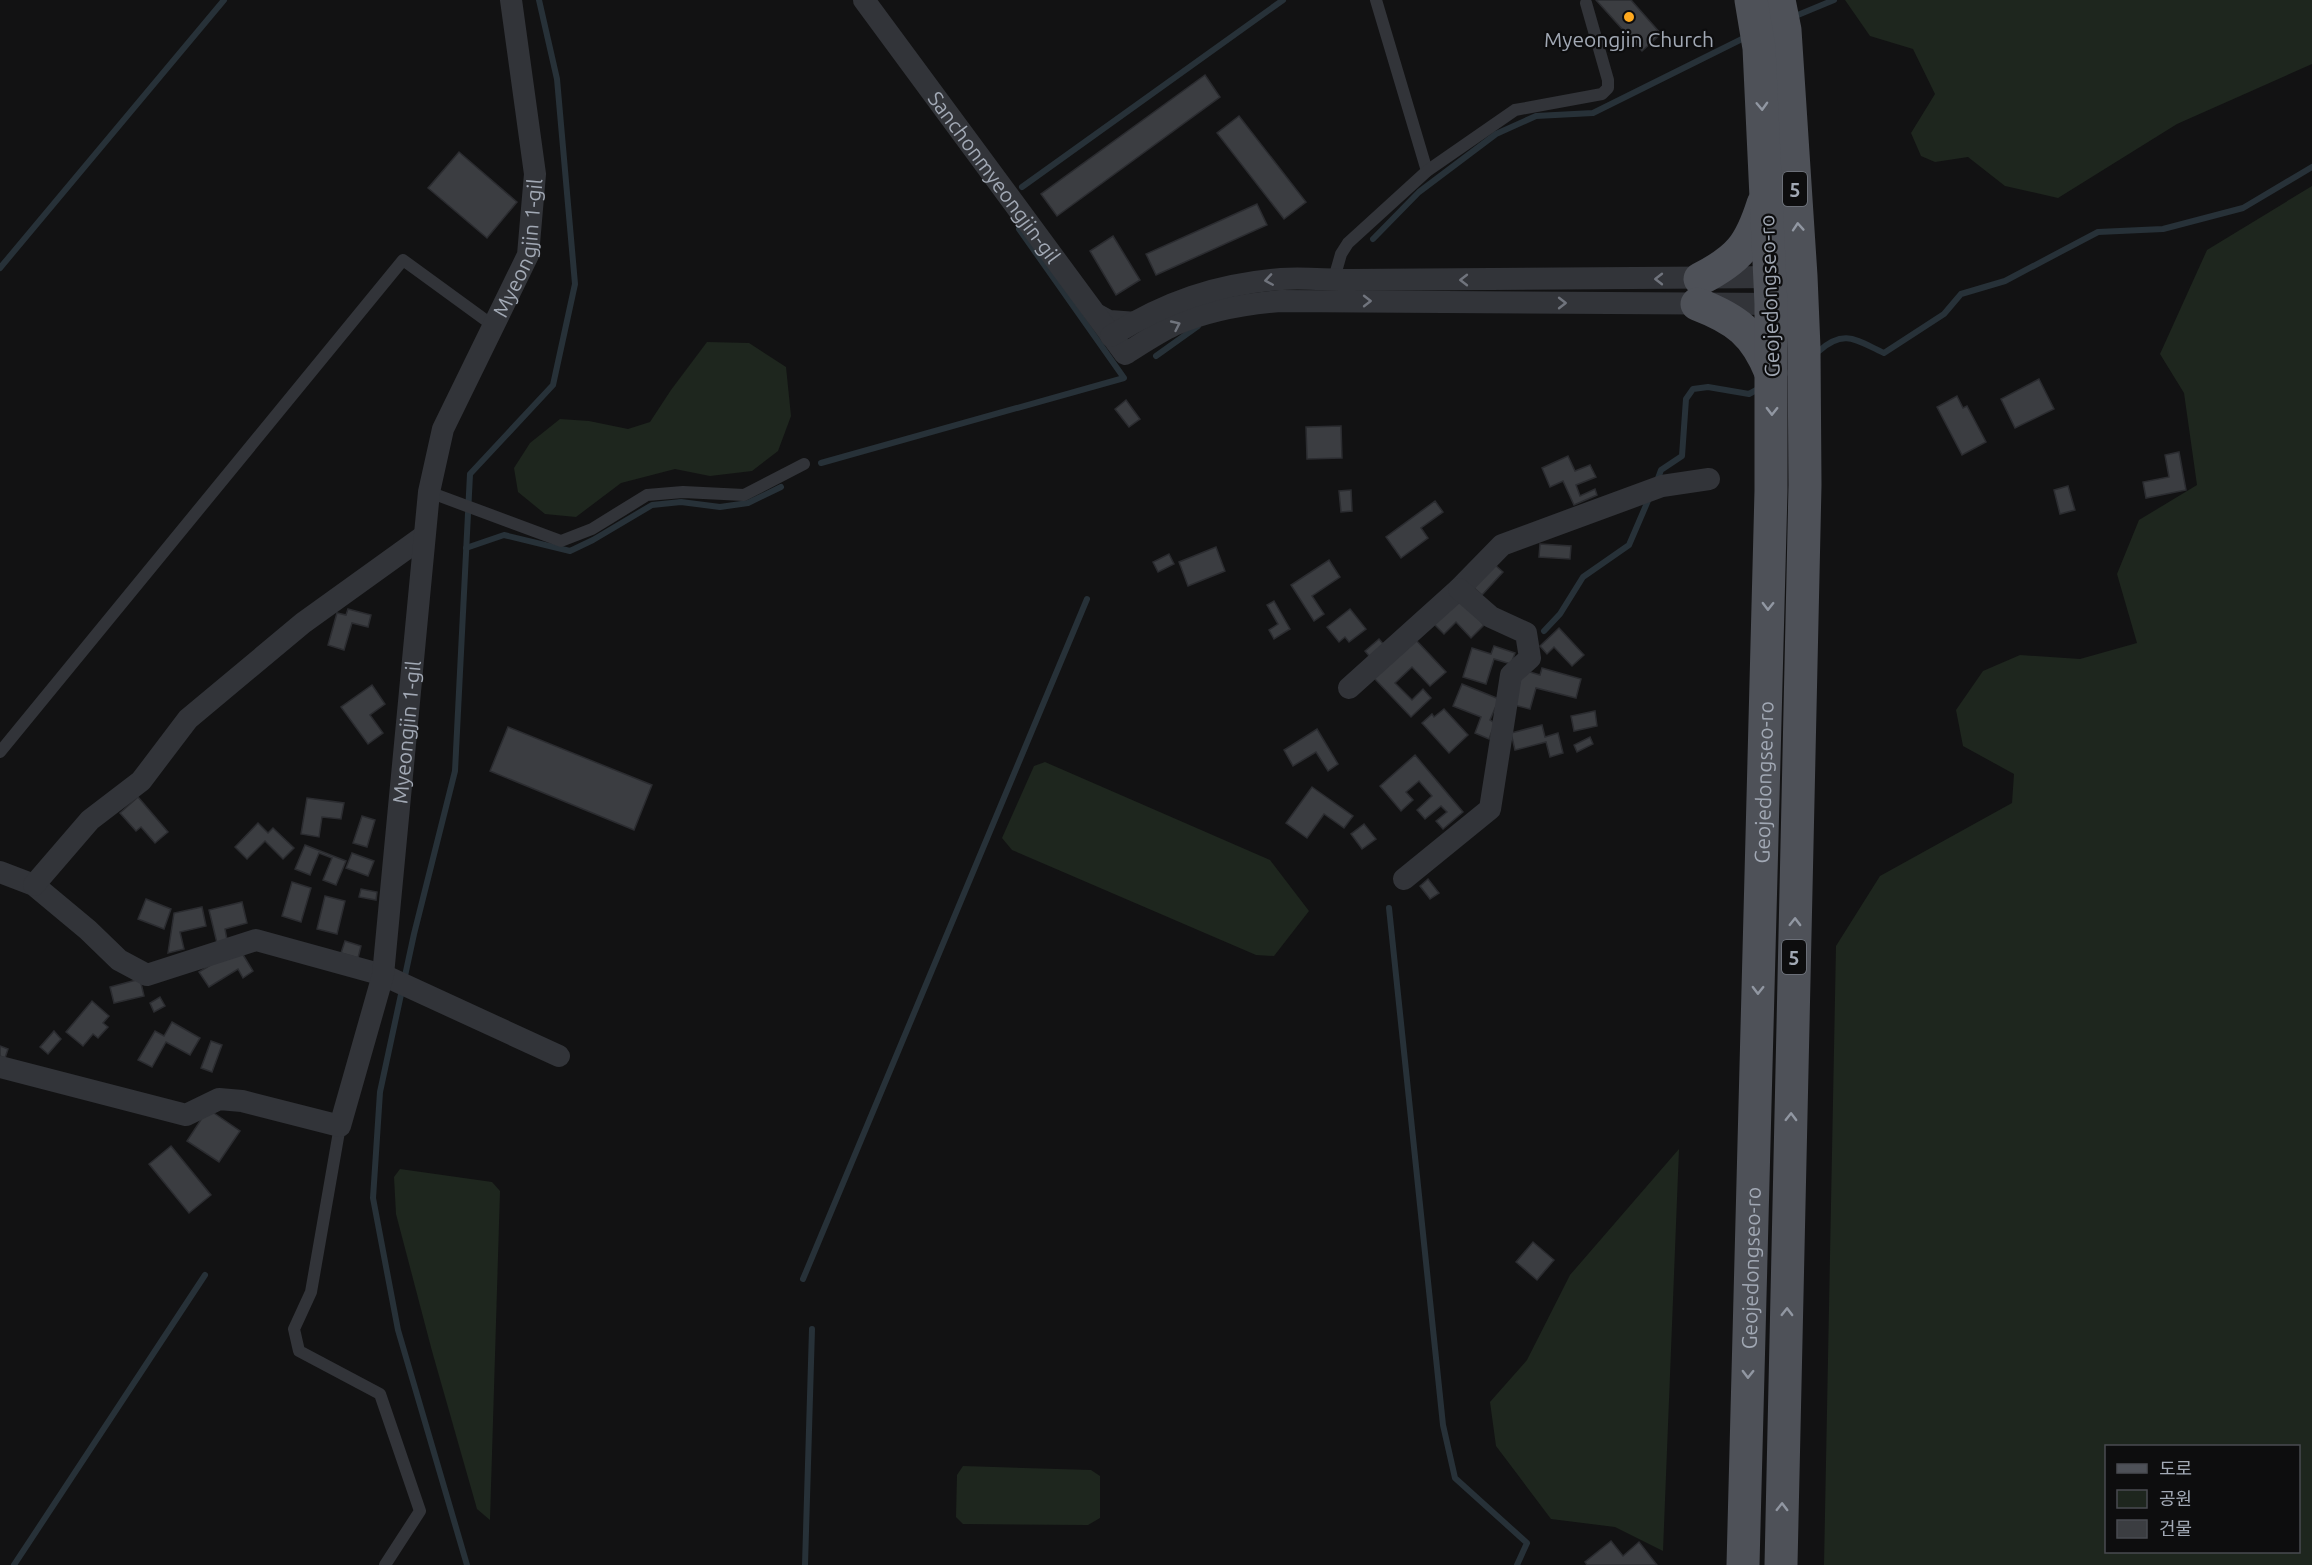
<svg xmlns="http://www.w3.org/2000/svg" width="2312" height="1565" viewBox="0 0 2312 1565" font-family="Ubuntu,'Noto Sans KR',sans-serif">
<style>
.green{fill:#1e261e;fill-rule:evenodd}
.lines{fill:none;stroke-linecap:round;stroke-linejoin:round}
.stream{stroke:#273138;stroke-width:6}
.building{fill:#3b3d41;stroke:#2b2c30;stroke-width:1.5}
.lane{stroke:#323439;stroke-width:12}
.street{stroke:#323439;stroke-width:22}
.primary{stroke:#4e5158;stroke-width:33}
.oneway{stroke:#9197a2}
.oneway2{stroke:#70747d}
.poi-dot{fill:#ffa91e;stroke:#0d0d0e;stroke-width:2}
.labels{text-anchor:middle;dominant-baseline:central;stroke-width:4.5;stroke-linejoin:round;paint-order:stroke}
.shield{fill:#0d0d0e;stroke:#757a83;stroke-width:1.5}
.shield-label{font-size:20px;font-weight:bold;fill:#a2a9b5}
.poi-label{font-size:21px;fill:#a2a9b5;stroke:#0d0d0e}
.street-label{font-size:21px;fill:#a2a9b5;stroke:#0d0d0e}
</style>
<rect width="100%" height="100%" fill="#121213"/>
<!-- green -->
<g class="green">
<path d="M1845,0H2312V64L2177,124L2058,198L2005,186L1968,157L1935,162L1921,156L1911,133L1935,94L1913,49L1870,36Z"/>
<path d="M2312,186V1565H1824L1836,946L1880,876L2012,803L2014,774L1963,746L1956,710L1983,671L2020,655L2080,659L2137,643L2117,574L2139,520L2197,485L2184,393L2160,354L2207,250ZM2106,1446H2298V1552H2106Z"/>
<path d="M707,342L749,343L786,367L791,416L778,451L752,471L710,476L675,469L621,483L576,517L545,514L518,492L514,468L530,443L560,419L589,421L628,429L650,422L671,390Z"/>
<path d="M1045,762L1270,860L1309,911L1274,956L1256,955L1012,850L1002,838L1034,766Z"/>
<path d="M1679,1149L1663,1551L1615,1527L1551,1519L1496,1446L1490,1402L1527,1360L1570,1275Z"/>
<path d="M400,1169L492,1182L500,1191L490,1520L477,1509L432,1351L396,1214L394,1177Z"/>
<path d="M963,1466L1091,1470L1100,1476V1518L1088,1525L963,1524L956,1517L957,1475Z"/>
</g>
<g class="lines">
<!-- stream -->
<g class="stream">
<path d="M1793,17L1834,0"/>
<path d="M1022,187L1283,0"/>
<path d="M1373,239L1419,192L1496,134L1536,116L1593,113L1748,36"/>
<path d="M0,268L224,0"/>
<path d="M1819,351C1845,328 1857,341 1884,353L1944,314L1961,294L2005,281L2098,232L2163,229L2243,208L2312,167"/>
<path d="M1156,356L1198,326"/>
<path d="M821,463L1124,378L1019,229"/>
<path d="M1657,481L1661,470L1682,456L1686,399L1693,389L1708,387L1749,394L1760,388"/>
<path d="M466,548L504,535L570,551L593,540L652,505L681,502L720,507L748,503L781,487"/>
<path d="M1544,631L1560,614L1583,577L1629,545L1650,496"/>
<path d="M1389,908L1443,1425L1455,1478L1527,1543L1517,1565"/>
<path d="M803,1279L1087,599"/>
<path d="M14,1565L205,1275"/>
<path d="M467,1565L398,1330L373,1198L380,1092L414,934L455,771L470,474L553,385L575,284L557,79L539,0"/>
<path d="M805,1565L812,1329"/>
</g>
</g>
<!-- building -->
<g class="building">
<path d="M1596,0H1631L1661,34L1642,51Z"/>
<path d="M1205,75L1220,97L1057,216L1041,194Z"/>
<path d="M1239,116L1306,202L1284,219L1217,133Z"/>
<path d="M459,152L517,202L487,238L428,188Z"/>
<path d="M1257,204L1267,225L1156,275L1146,254Z"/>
<path d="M1113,236L1140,280L1116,295L1090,251Z"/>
<path d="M2039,379L2054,409L2015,428L2001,399Z"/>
<path d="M1957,396L1963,408L1967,406L1986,442L1962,455L1937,407Z"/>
<path d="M1126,400L1140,419L1129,427L1115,409Z"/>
<path d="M1341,426L1342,458L1307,459L1306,427Z"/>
<path d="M2179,452L2186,490L2146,498L2143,482L2169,477L2165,455Z"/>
<path d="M1568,456L1575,471L1590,465L1596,477L1576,485L1580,496L1595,489L1597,495L1574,505L1563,481L1550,487L1542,468Z"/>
<path d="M2068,486L2075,510L2060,514L2054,490Z"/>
<path d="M1351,490L1352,511L1341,512L1339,491Z"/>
<path d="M1435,501L1443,512L1421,528L1428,538L1401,558L1386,537Z"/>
<path d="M1540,544L1571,546L1570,559L1539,557Z"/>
<path d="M1216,547L1225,571L1188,586L1179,562Z"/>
<path d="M1169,554L1174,564L1158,572L1153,562Z"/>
<path d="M1329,560L1340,577L1312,596L1324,614L1314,621L1291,585Z"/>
<path d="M1494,564L1503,572L1482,595L1473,587Z"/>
<path d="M1459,598L1484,625L1471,638L1456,622L1444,634L1433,623Z"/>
<path d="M1274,601L1290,629L1274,639L1269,630L1278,624L1267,605Z"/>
<path d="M348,609L371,615L368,627L352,623L344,650L328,645L337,613L346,615Z"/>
<path d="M1350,609L1366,629L1349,642L1345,637L1339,642L1327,627Z"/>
<path d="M1559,628L1584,655L1572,666L1554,647L1547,654L1540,646Z"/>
<path d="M1379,639L1385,646L1370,657L1365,651Z"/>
<path d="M1415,639L1446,672L1430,686L1412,667L1395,683L1412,700L1423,689L1431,698L1411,717L1374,678Z"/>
<path d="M1494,646L1515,653L1511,664L1494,659L1486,684L1463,677L1472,648L1491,654Z"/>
<path d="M1542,668L1581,679L1576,698L1536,688L1530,709L1514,705L1523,670L1540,675Z"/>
<path d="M1462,684L1499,699L1490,720L1495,723L1489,739L1475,733L1481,717L1453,706Z"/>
<path d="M372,685L385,704L370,715L383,733L368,744L341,707Z"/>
<path d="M1444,709L1468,735L1449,753L1422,723L1432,714L1434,717Z"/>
<path d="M1595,711L1597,726L1574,731L1571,716Z"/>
<path d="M1542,725L1545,737L1558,733L1563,753L1550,757L1546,742L1515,750L1511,733Z"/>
<path d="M508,727L652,785L634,830L490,771Z"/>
<path d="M1317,729L1338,764L1328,771L1316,752L1293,766L1284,750Z"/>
<path d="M1590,737L1593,744L1577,752L1574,745Z"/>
<path d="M1415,755L1463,812L1443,829L1436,821L1447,812L1441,806L1425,819L1417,810L1432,796L1419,781L1406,792L1413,800L1401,811L1380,786Z"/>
<path d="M1312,787L1353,816L1344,828L1324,814L1307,838L1286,823Z"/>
<path d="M138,797L168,832L155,843L141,827L136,831L120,813Z"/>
<path d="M307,798L344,803L341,819L322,817L319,837L301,834Z"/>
<path d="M362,816L375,820L367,847L353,843Z"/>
<path d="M258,823L268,833L273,828L294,848L283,859L265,841L247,859L235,847Z"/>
<path d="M1364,824L1376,839L1362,849L1351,834Z"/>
<path d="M305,845L346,861L336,885L323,880L332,858L319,853L310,875L295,869Z"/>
<path d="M352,853L374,861L368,876L346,868Z"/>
<path d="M1428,879L1439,893L1430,899L1420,886Z"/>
<path d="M292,882L311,888L301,922L282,916Z"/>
<path d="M361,889L377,892L376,900L359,897Z"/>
<path d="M325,896L345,901L337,934L317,929Z"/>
<path d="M146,899L171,909L164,929L138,919Z"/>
<path d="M242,902L247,923L225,929L227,940L217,943L209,910Z"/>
<path d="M202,907L206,926L180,932L184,949L168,953L174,913Z"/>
<path d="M345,941L361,946L358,958L341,953Z"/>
<path d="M242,953L253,971L243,978L238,969L209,987L199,972L227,955Z"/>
<path d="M140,979L144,996L114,1003L110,987Z"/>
<path d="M160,997L165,1006L154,1012L150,1003Z"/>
<path d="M92,1001L109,1016L103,1023L108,1027L98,1038L93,1034L83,1046L66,1032Z"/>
<path d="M172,1022L200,1038L190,1055L166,1042L152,1067L138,1060L155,1031L164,1036Z"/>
<path d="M54,1031L61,1039L48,1054L40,1047Z"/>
<path d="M211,1041L222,1045L212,1072L201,1068Z"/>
<path d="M0,1046L8,1049L5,1058L0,1056Z"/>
<path d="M208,1109L240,1131L219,1162L187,1141Z"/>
<path d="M171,1146L211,1195L189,1213L149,1164Z"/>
<path d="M1533,1242L1554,1260L1537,1280L1516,1262Z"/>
<path d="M1611,1541L1623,1556L1639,1542L1657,1565H1587L1585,1562Z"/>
</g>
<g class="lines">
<!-- lane -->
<g class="lane">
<path d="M1376,0L1427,171"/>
<path d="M1333,282L1341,254L1348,243L1427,171L1515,110L1602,94L1608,88V80L1586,3"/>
<path d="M1099,310L1110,316L1137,318"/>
<path d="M429,492L561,541L592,529L647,495L683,492L744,495L804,464"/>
<path d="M0,752L403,260L495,327"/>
<path d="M340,1126L311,1292L294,1329L299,1351L380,1394L420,1511L385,1565"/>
</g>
<!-- street -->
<g class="street">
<path id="s1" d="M864,0L1125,354C1141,344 1157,333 1174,325C1208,310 1244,304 1280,301L1786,304"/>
<path d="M1111,336C1165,302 1217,284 1281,279C1303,277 1327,280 1350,280L1785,277"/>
<path d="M1349,688L1459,589L1502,545L1662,486L1709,479"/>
<path d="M0,872L34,885L88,930L119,960L147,975L256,940L383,975L559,1056"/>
<path d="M1404,879L1490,809L1511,675L1530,658L1526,633L1491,617L1459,589"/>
<path d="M34,885L90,820L141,781L188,719L303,623L424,536"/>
<path id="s2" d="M0,1067L186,1115L219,1099L242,1101L340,1126L383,975L429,492L443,429L528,255L535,174L511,0"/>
</g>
<!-- primary -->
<g class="primary">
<path d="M1779,0L1785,30L1801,276L1804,348L1805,485L1781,1565"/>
<path d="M1700,279C1739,259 1750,245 1763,204"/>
<path d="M1697,304C1736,319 1755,333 1771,373"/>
<path id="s3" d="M1743,1565L1771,491V304L1759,48L1751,0"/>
</g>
</g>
<!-- one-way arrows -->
<defs><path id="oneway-chevron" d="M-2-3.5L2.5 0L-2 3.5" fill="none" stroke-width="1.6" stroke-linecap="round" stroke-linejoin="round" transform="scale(1.5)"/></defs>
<g class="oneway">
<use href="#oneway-chevron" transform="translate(1762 106) rotate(88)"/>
<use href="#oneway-chevron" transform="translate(1798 227) rotate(-94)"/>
<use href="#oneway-chevron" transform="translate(1772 411) rotate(91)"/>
<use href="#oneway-chevron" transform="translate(1768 606) rotate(91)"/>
<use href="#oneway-chevron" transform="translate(1795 922) rotate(-89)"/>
<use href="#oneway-chevron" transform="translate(1758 990) rotate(91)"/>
<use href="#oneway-chevron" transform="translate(1791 1117) rotate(-89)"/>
<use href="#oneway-chevron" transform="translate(1787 1312) rotate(-89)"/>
<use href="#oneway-chevron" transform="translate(1748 1374) rotate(91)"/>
<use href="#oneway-chevron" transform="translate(1782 1507) rotate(-89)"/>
</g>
<g class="oneway2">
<use href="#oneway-chevron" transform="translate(1659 279) rotate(180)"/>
<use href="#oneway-chevron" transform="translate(1269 280) rotate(171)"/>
<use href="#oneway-chevron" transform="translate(1464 280) rotate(180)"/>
<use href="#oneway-chevron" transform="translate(1367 301)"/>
<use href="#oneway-chevron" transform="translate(1562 303)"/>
<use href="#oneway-chevron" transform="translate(1176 325) rotate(-25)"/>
</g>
<!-- markers -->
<circle class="poi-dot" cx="1629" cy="17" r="6"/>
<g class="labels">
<!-- shield labels -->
<g class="shield">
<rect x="1783" y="172" width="24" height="34" rx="4.5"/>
<rect x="1782" y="940" width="24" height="34" rx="4.5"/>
</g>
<g class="shield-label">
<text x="1795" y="189">5</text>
<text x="1794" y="957">5</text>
</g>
<!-- poi labels -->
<g class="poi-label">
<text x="1629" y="39">Myeongjin Church</text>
</g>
<!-- street labels -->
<g class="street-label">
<text stroke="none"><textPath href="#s1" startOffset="220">Sanchonmyeongjin-gil</textPath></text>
<text stroke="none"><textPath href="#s2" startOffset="1258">Myeongjin 1-gil</textPath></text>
<text transform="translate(1769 296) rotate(-92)">Geojedongseo-ro</text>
<text stroke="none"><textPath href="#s2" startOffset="754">Myeongjin 1-gil</textPath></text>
<text stroke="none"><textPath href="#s3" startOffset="783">Geojedongseo-ro</textPath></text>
<text stroke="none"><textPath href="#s3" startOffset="297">Geojedongseo-ro</textPath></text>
</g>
</g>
<!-- legend -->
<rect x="2105" y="1445" width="195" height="108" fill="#0d0d0e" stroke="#494b51" stroke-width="1.5"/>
<rect x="2117" y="1464" width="30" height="9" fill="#4e5158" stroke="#494b51" stroke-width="1.5"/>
<text x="2159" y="1475" font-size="18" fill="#a2a9b5">도로</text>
<rect x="2117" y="1490" width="30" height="18" fill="#1e261e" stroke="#494b51" stroke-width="1.5"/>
<text x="2159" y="1505" font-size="18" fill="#a2a9b5">공원</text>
<rect x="2117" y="1520" width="30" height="18" fill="#3b3d41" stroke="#494b51" stroke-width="1.5"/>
<text x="2159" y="1535" font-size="18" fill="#a2a9b5">건물</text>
</svg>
